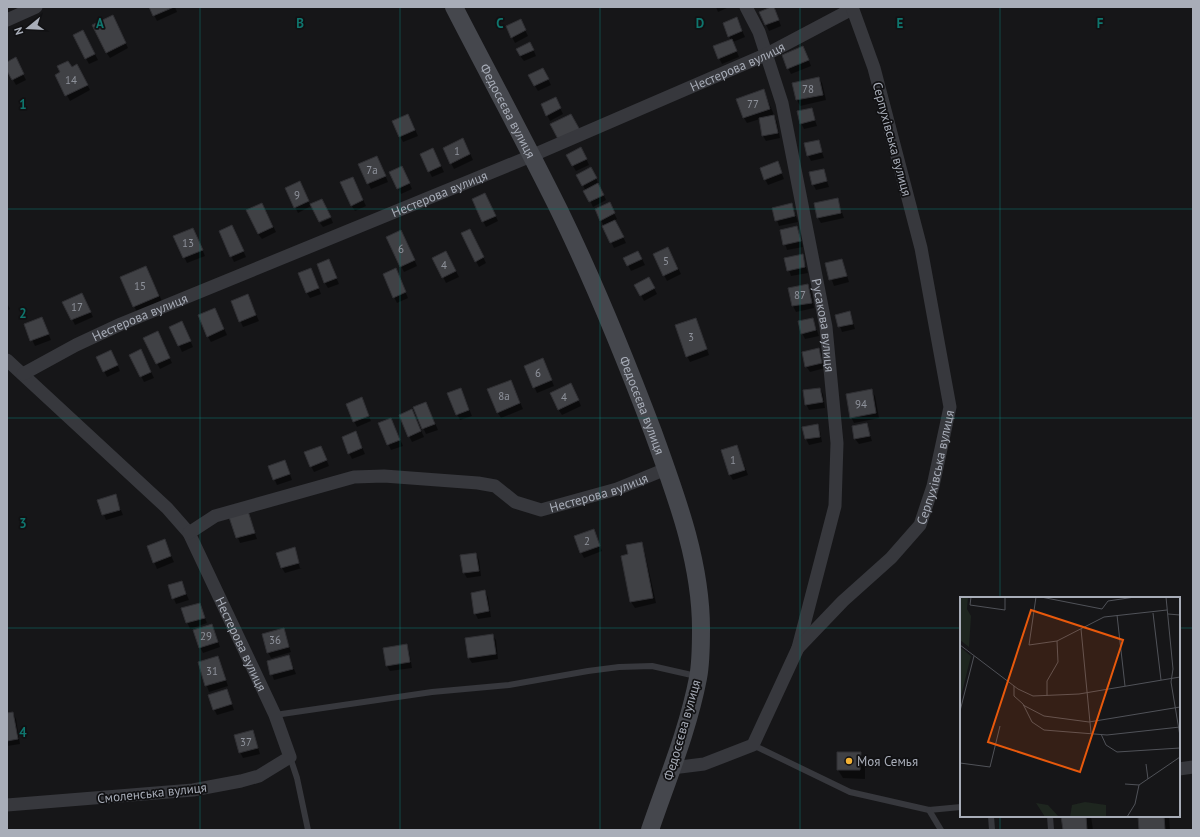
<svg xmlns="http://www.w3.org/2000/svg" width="1200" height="837" viewBox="0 0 1200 837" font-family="'PT Sans',sans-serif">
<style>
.shadow{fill:#0007}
.building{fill:#404145;stroke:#303034}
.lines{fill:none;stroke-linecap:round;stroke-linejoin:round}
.lane{stroke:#37383d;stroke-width:6}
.street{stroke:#37383d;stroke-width:13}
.secondary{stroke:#45474d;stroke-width:18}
.grid{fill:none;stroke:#0f766e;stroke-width:1;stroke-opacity:0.55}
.poi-dot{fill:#f2b134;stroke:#111113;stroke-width:1.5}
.labels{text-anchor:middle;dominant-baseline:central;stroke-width:3.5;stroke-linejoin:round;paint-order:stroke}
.number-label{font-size:11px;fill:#8e929b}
.street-label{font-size:13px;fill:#a8adb8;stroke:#111113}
.poi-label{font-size:13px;fill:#a8adb8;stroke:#111113;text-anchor:start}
.inset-road{fill:none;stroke:#505258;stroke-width:1}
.view{fill:#e8590c;fill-opacity:0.15;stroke:#e8590c;stroke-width:2}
.inset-edge{fill:none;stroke:#a8adb8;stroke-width:2}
.grid-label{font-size:13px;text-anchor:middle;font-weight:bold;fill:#0f766e;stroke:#111113;stroke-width:3.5;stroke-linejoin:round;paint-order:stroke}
</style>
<rect width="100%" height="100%" fill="#161618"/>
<!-- shadow -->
<g class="shadow">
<path d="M150,7H175L177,12L157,21Z"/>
<path d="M716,7H729L718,12Z"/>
<path d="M760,12L776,13L781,26L769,31Z"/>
<path d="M116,22L128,48L110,58L106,52Z"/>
<path d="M739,24L745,37L733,42L739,57L722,64L719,58L731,40L729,36Z"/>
<path d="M523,26L528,36L515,43L512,37Z"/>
<path d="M74,36L86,37L98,60L89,64Z"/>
<path d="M533,49L536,56L524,61L520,56Z"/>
<path d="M806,53L811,66L791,74L788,68Z"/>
<path d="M7,63L18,64L26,80L16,85L7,69Z"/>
<path d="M72,68L80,71L90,90L70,101L56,75Z"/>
<path d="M546,75L551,85L538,91L529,76Z"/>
<path d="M819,78L822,83L826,100L800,106L797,100L793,84Z"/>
<path d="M764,91L777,122L780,138L766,141L763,136L760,119L747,123L744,118L738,99Z"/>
<path d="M558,104L563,114L550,121L547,115Z"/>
<path d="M811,109L817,126L804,129L801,123Z"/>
<path d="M411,121L418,136L403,142L393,122Z"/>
<path d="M818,141L824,158L811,161L808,155Z"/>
<path d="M466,145L473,160L454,169L451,163Z"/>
<path d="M433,149L444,172L432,177L429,171Z"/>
<path d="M584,154L589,165L576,171L573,166Z"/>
<path d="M777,162L784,179L768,185L765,179Z"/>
<path d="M380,163L388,182L371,189L360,165Z"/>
<path d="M402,167L412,189L401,194L398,188Z"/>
<path d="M823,170L829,187L816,190L813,184Z"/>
<path d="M594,174L606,200L593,207L583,185Z"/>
<path d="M353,178L366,206L355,211L351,205Z"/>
<path d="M303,188L310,205L322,200L298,213L295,207Z"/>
<path d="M837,199L844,218L821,223L818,218Z"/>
<path d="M488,200L498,221L486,227L483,221Z"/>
<path d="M262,204L276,232L262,239L258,234Z"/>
<path d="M792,204L798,222L779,226L773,208Z"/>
<path d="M612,209L617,219L615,220L626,243L614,248L601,220Z"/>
<path d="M331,218L333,223L323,227L320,223Z"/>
<path d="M232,226L246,257L234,262L220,231Z"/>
<path d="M797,227L803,247L787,250L781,231Z"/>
<path d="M196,235L205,256L187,263L175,237Z"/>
<path d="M473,236L486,263L479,267L476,261Z"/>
<path d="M404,237L417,266L404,272L401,266Z"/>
<path d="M668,248L681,274L667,281L664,275Z"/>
<path d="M802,255L808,273L791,276L785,259Z"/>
<path d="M641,257L645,265L631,271L625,259Z"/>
<path d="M434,258H449L459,277L446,283Z"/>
<path d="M842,260L849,282L834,286L826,264Z"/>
<path d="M329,261L339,284L328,288L325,283Z"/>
<path d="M146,267L162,301L137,312L134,306Z"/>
<path d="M313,274L321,294L310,298L307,293Z"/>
<path d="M398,275L408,298L397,303L394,297Z"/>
<path d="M652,284L657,294L644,301L641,295Z"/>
<path d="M808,285L811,291L814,308L796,312L793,306L789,289Z"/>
<path d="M85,300L93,317L75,325L64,302Z"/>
<path d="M250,301L259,321L243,327L232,302Z"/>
<path d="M7,303L10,309L7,311Z"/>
<path d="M850,312L855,329L842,332L836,315Z"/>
<path d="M218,315L227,335L211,342L208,337Z"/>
<path d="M42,318L51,340L35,346L25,325Z"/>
<path d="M813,319L819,336L805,339L802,333Z"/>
<path d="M698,324L709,355L690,362L687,356Z"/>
<path d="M171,327L185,328L193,347L182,352Z"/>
<path d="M160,338L172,363L160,369L145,339Z"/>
<path d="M818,349L825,368L810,372L806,366Z"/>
<path d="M131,355L143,356L154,378L144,382Z"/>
<path d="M97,357H114L120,371L107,377Z"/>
<path d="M545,365L554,386L537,393L525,366Z"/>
<path d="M513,387L523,409L501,418L498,413Z"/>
<path d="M820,389L823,394L825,408L809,410L806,404Z"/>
<path d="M574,390L581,406L562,415L558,409Z"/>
<path d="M871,391L875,396L879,418L854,423L851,417Z"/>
<path d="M448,394L463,395L472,416L460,420Z"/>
<path d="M362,399L371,421L357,427L354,421Z"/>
<path d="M426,403L438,430L426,434L414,408Z"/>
<path d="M412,411L424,437L412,442L409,436Z"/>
<path d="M391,419L403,446L391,450L379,424Z"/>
<path d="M866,424L872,441L859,444L855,439Z"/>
<path d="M817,425L820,431L822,442L809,445L806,439L804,428Z"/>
<path d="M358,438L365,454L352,459L349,453Z"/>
<path d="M737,446L748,475L733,480L730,475Z"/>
<path d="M321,447L329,466L314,472L311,466Z"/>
<path d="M287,466L292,480L277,485L269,467Z"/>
<path d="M115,496L123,515L106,520L99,501Z"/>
<path d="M247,512L257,539L240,543L230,517Z"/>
<path d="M593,530L602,551L584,558L581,552Z"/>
<path d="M164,541L174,562L157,569L148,547Z"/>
<path d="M641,543L644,549L656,603L635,608L631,602L622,556L629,555Z"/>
<path d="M294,549L300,568H302L285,573L282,568Z"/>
<path d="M476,554L479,560L481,576L467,578L464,573Z"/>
<path d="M181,582L189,600L176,604L169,586Z"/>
<path d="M485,591L488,597L491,617L478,619L475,613Z"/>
<path d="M199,604L207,623L190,629L182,609Z"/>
<path d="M212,625L220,647L203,653L200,647Z"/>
<path d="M283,629L291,652L271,658L268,652Z"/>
<path d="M492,635L496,640L498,659L472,663L468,657Z"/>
<path d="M406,645L409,651L412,668L390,671L387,666Z"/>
<path d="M289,656L296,674L274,680L268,662Z"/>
<path d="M218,657L228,686L209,692L199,663Z"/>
<path d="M227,690L234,710L217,715L214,709Z"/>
<path d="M13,713L16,719L20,744L7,746V714Z"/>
<path d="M253,732L260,754L243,758L240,752Z"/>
<path d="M860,753L865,762V779L843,778L838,770Z"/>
<path d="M1062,816H1091L1093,830H1064Z"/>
<path d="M1139,816H1169L1170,830H1140Z"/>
</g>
<!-- building -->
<g class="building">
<path d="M149,7H174L153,16Z"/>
<path d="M771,7H774L779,20L765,25L759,12Z"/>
<path d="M113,15L126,43L106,53L92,25Z"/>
<path d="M737,17L742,31L728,37L723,23Z"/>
<path d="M521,19L526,30L511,38L506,26Z"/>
<path d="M83,30L95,54L85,59L73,35Z"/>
<path d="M732,39L737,51L718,59L713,46Z"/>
<path d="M530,42L534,50L520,56L516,49Z"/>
<path d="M803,46L809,60L787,69L782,55Z"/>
<path d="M16,57L24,74L12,80L7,71V62Z"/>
<path d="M68,61L72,67L77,64L88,85L65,96L55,75L60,72L57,66Z"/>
<path d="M543,68L549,79L534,86L528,75Z"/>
<path d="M819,77L823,95L796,100L792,83Z"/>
<path d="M764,89L770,109L743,118L736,99Z"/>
<path d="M556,97L561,108L546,116L541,104Z"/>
<path d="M812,108L815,120L800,124L797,111Z"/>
<path d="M408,114L415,130L399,137L392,121Z"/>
<path d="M571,114L580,130L559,141L550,124Z"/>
<path d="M774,115L778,133L762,136L759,118Z"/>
<path d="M463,138L470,154L450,164L443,148Z"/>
<path d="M819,140L822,152L807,156L804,143Z"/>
<path d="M581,147L587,159L572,166L566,155Z"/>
<path d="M433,148L441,166L428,172L420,154Z"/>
<path d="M377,156L386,176L367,184L358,164Z"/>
<path d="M778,161L782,173L764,180L760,168Z"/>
<path d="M402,166L410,183L397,189L389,172Z"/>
<path d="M591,167L597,178L582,186L576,175Z"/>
<path d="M824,169L827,181L812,185L809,172Z"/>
<path d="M353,177L363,200L351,206L340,182Z"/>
<path d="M300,181L309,201L294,208L285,188Z"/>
<path d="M598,183L604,195L589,202L583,191Z"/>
<path d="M485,193L496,216L482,222L472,199Z"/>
<path d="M838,198L841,213L817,218L814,203Z"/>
<path d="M322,199L331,217L319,222L310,204Z"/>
<path d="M610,202L615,213L600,221L595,209Z"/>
<path d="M262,203L273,227L258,234L246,210Z"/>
<path d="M792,203L795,216L775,221L772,208Z"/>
<path d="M615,220L624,237L610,243L602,226Z"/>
<path d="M232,225L244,251L230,257L219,231Z"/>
<path d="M797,226L801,241L783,245L780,230Z"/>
<path d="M193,228L203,250L183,258L173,236Z"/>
<path d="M470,229L484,257L475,262L461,233Z"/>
<path d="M401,230L415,260L400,267L386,237Z"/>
<path d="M668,247L678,269L663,276L653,254Z"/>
<path d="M446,251L456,271L442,278L432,258Z"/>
<path d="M638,251L642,259L627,266L623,258Z"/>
<path d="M803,254L805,267L787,271L784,258Z"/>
<path d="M329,259L337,278L324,283L317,264Z"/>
<path d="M842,259L847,276L829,280L825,263Z"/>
<path d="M146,266L159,296L133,307L120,277Z"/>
<path d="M311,268L319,288L306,293L298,273Z"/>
<path d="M396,268L406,292L393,298L383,274Z"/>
<path d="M649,277L655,288L640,296L634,285Z"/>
<path d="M808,284L812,303L792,306L788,288Z"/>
<path d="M82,293L91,312L71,320L62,302Z"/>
<path d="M248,294L256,315L239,322L231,301Z"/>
<path d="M215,308L224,329L207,337L198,315Z"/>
<path d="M850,311L853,324L838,327L835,315Z"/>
<path d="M42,317L49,334L30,341L24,324Z"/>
<path d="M696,318L707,349L686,357L675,325Z"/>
<path d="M813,318L816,330L801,334L798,321Z"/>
<path d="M182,321L191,341L178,346L169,327Z"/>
<path d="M158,331L170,358L156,364L143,338Z"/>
<path d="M819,348L822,363L805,367L802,352Z"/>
<path d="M141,349L151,372L140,377L129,355Z"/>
<path d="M111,350L118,365L103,372L96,357Z"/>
<path d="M543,358L552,380L533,388L524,366Z"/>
<path d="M511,380L520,403L497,413L487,389Z"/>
<path d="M571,383L579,400L558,410L550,393Z"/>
<path d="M461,388L469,410L456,415L447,393Z"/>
<path d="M820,388L823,402L805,405L803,390Z"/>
<path d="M872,389L876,413L850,418L846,394Z"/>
<path d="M362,397L369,416L353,422L346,404Z"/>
<path d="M426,402L435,424L422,429L413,407Z"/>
<path d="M412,409L421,431L408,437L399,415Z"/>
<path d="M391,418L400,440L387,445L378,423Z"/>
<path d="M867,423L870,436L854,439L852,426Z"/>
<path d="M818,424L820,437L805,439L802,427Z"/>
<path d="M356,431L362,448L348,454L342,437Z"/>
<path d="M737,445L745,470L729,475L721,450Z"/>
<path d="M321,446L327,460L310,467L304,452Z"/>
<path d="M285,460L290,474L273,480L268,466Z"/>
<path d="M116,494L120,510L102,515L97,500Z"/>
<path d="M248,511L255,533L236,538L229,517Z"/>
<path d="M594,529L600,546L580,553L574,536Z"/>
<path d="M165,539L171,556L153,563L147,546Z"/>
<path d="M642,542L653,598L630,602L621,556L628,554L626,545Z"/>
<path d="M295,547L299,563L281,568L276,553Z"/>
<path d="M476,553L479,571L463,573L460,555Z"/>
<path d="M182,581L186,594L172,599L168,585Z"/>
<path d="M485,590L489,611L474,614L471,593Z"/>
<path d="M200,603L205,618L186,623L181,608Z"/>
<path d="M212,624L218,642L199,648L193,630Z"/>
<path d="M284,628L289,647L267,653L262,634Z"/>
<path d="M493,634L496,654L468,658L465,638Z"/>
<path d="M407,644L410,662L386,666L383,648Z"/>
<path d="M289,655L293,669L270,675L267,661Z"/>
<path d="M218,656L226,680L205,686L198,662Z"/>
<path d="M227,689L232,704L213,710L208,695Z"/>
<path d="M13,712L18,739L7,741V713Z"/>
<path d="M253,730L258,748L239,753L234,735Z"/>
<path d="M837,752H861L860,770H837Z"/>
<path d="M1061,816H1086L1087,830H1063Z"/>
<path d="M1138,816H1164L1165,830H1139Z"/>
</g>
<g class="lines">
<!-- lane -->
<g class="lane">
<path d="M275,715L432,692L509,685L588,671L619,667L652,666L696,676"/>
<path d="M753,745L850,792L929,810L961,807"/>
<path d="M290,757L297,778L308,830"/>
<path d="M929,810L941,830"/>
<path d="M991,816L992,830"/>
<path d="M1050,816L1051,830"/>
</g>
<!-- street -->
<g class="street">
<path id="s1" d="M746,7L759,32L782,103L826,327L837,443L835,506L798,648"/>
<path d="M7,20L36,7"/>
<path id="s2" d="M7,360L167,508L189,533L275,715L290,757L259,776L241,781L193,790L7,805"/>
<path id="s3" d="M23,374L76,345L121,324L531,156L767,54L852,9"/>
<path id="s4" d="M189,533L215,516L354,477L384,476L478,483L495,486L515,502L541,510L617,489L666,469"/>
<path id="s5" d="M672,768L704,764L753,745L798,648L843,601L891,558L920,525L933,486L950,407L921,248L874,68L852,7"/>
<path d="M1179,769L1193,767"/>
</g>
<!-- secondary -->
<path class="secondary" id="s6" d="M454,7C489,75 526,143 560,212C595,284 625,358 653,432C676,496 701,561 701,629C701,645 701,663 698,678C688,730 667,780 650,830"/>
</g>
<!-- grid -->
<path class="grid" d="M200,7V830M400,7V830M600,7V830M800,7V830M1000,7V598M7,209H1193M7,418H1193M7,628H961M1179,628H1193M1000,816V830"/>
<!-- markers -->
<circle class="poi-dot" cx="849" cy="761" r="4"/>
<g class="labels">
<!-- number labels -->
<g class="number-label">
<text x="71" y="80">14</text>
<text x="808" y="89">78</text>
<text x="753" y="104">77</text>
<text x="457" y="151">1</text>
<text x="372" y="170">7а</text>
<text x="297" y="195">9</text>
<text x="188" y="243">13</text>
<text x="401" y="249">6</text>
<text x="666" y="261">5</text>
<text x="444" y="265">4</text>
<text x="140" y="286">15</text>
<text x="800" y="295">87</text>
<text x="77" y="307">17</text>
<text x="691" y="337">3</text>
<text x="538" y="373">6</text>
<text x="504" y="396">8а</text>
<text x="564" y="397">4</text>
<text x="861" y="404">94</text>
<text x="733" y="460">1</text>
<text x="587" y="541">2</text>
<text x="206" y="636">29</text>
<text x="275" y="640">36</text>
<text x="212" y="671">31</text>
<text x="246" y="742">37</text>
</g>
<!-- street labels -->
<g class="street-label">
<text stroke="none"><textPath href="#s3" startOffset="778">Нестерова вулиця</textPath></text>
<text stroke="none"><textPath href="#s6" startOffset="117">Федосєєва вулиця</textPath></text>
<text transform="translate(892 139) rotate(75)">Серпухівська вулиця</text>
<text stroke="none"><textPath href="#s3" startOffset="454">Нестерова вулиця</textPath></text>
<text stroke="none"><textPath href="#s3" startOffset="130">Нестерова вулиця</textPath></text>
<text stroke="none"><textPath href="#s1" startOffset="329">Русакова вулиця</textPath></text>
<text stroke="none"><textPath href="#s6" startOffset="441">Федосєєва вулиця</textPath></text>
<text stroke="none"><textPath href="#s5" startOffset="425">Серпухівська вулиця</textPath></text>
<text stroke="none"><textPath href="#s4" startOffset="430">Нестерова вулиця</textPath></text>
<text stroke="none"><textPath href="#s2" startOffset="374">Нестерова вулиця</textPath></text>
<text transform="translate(682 730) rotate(-74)">Федосєєва вулиця</text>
<text transform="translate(152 793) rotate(-6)">Смоленська вулиця</text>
</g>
<!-- poi labels -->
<g class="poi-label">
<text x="857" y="761">Моя Семья</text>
</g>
</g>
<!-- overview -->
<g transform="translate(960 597)">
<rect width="220" height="220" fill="#161618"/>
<path d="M0,0H8L7,12L11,19L9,50L0,43ZM0,50L11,59L0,103ZM125,205L146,208V220H110L112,208ZM76,206L88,208L99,220H85Z" fill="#1e261f"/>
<path class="inset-road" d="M11,0L10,8L45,13V0M76,0L69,48L97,44L144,20L207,13M81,0L142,12L148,4L175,0M206,0L213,72L211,85L220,139M193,16L201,83M208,17L220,18M157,18L165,89M121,32L131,136M0,48L58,92L73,99L119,97L220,80M54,89V99L63,107L72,125L84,133L147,138L220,130M87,99V84L98,65L97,44M63,108L84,119L129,125L220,110M0,114L14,59M141,137L146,148L157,155L220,151M0,166L30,170L40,129M186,167L188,182M165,187L179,188M167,220L175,207L179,188L220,160"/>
<path class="view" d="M71,13L163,43L120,175L28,145Z"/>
<rect width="220" height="220" class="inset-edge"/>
</g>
<g class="grid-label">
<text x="100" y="28">A</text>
<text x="300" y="28">B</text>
<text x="500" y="28">C</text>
<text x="700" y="28">D</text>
<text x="900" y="28">E</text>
<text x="1100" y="28">F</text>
<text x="23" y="109">1</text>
<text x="23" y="318">2</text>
<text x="23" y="528">3</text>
<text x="23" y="737">4</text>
</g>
<!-- border -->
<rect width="1200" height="837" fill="none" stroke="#a8adb8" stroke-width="16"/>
<!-- north arrow -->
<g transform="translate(28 28) rotate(252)" stroke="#111113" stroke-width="3" paint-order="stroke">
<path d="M0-3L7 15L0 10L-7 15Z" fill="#a8adb8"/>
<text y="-6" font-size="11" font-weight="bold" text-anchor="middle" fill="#a8adb8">N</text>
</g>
</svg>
